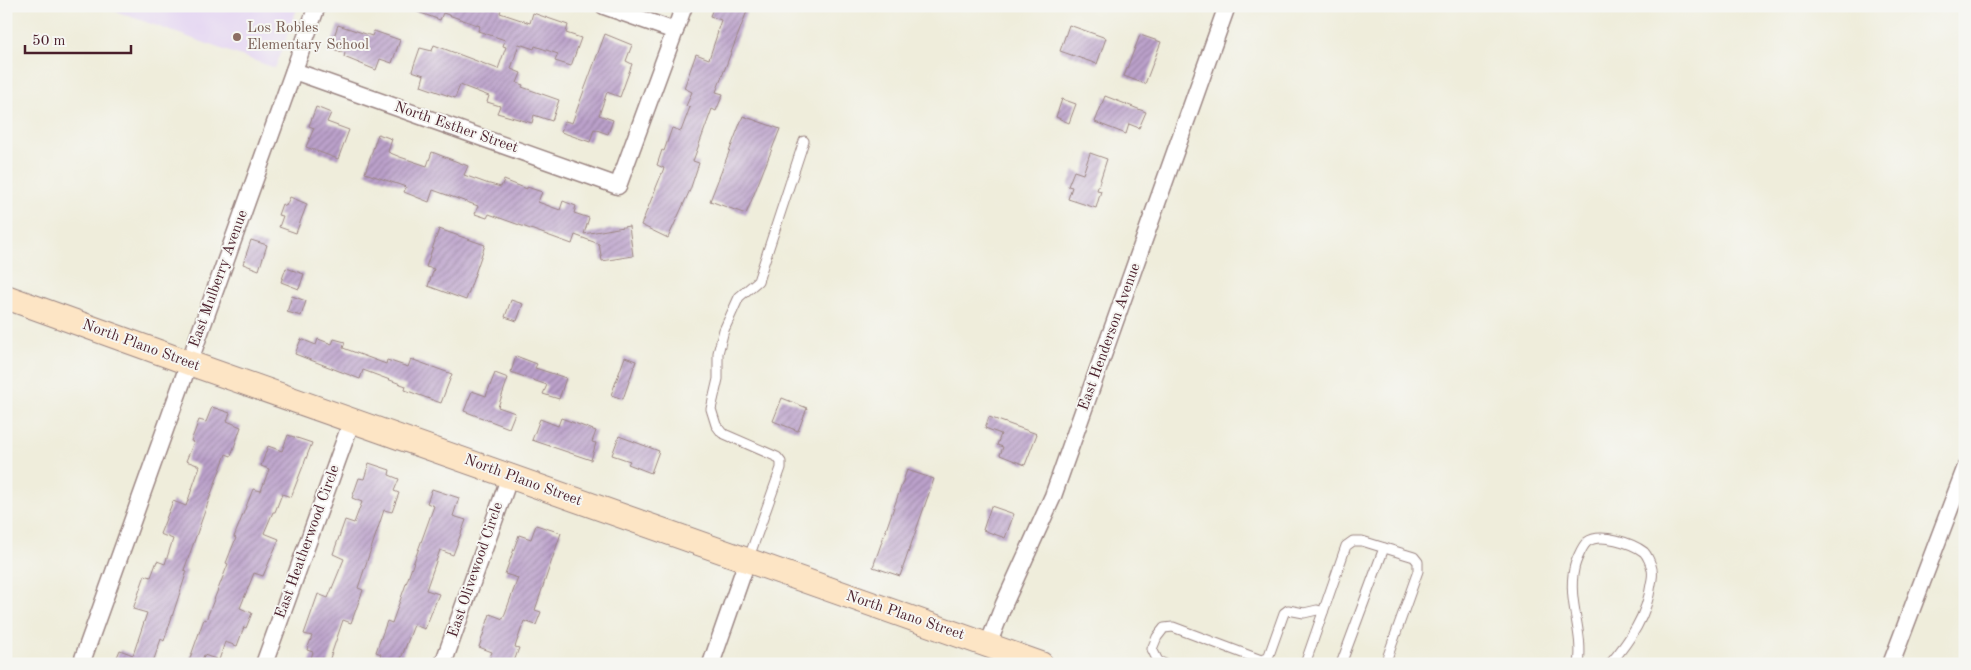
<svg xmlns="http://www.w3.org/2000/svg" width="1971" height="670" viewBox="0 0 1971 670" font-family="'Old Standard TT',serif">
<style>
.built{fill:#e3d3f2}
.building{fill:url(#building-hatch)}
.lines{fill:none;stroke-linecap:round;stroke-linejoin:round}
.lane-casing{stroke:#9c8683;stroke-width:11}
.street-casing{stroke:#9c8683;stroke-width:19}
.secondary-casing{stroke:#9c8683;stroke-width:26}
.lane{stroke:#fff;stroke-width:9}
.street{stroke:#fff;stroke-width:16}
.secondary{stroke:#fde5c5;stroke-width:24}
.education-dot{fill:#8d6e63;stroke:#f6f6f2;stroke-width:2}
.labels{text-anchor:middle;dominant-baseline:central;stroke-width:4;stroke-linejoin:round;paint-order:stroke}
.education-label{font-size:15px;fill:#785e54;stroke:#f6f6f2;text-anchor:start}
.street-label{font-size:15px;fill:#4a1f2b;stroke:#f6f6f2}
</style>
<defs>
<pattern id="building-hatch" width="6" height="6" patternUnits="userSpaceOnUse" patternTransform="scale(1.25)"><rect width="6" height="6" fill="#bba1cb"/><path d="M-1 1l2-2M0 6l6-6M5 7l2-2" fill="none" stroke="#9a83a5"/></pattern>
</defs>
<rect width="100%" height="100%" fill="#f6f6f2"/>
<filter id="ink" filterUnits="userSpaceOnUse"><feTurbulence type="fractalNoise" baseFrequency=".02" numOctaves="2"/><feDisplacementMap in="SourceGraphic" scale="10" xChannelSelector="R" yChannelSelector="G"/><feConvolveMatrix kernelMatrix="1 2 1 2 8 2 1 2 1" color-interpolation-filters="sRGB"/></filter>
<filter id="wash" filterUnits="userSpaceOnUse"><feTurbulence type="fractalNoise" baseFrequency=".0096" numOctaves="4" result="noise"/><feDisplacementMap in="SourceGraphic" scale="20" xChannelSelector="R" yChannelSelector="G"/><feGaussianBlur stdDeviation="1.12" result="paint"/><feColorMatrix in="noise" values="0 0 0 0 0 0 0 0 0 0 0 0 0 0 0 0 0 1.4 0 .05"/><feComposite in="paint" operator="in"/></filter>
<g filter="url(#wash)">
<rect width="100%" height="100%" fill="#efeddb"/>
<!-- built -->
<path class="built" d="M101,6H298L275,68Z"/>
<g id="blocks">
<!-- building -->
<g class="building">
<path d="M407,6H495L501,9L500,13L530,23L533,13L568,25L566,33L581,38L571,66L555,61L558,54L535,46L534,49L519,44L511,69L521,73L517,83L523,85L522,87L559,100L552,121L534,115L532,123L497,113L500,106L487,102L489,96L460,85L455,98L421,86L424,75L412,71L420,48L432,51L434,45L498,69L506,47L503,46L505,40L478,31L480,26L443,13L440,20L407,8Z"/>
<path d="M714,6H749L716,92L723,94L716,111L712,109L693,161L699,163L690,190L668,238L641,225L664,168L657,165L662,150L664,151L672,128L681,131L690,107L686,106L692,92L684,88L696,54L709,59L718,32H717L721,20L710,16Z"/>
<path d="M338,25L372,36L374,31L400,40L392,63L380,59L376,70L344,57L345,53L330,48Z"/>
<path d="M1069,25L1106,38L1097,64L1060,51Z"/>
<path d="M605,34L632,45L626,61L632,64L620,97L607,92L599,115L613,120L608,134L594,129L590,142L561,132L565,121L572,123Z"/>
<path d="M1140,35L1161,42L1145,84L1124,76Z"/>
<path d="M1105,96L1146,112L1139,128L1129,124L1126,134L1095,122Z"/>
<path d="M1062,99L1076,104L1069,123L1056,117Z"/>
<path d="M316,107L331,113L327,122L349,130L338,159L306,147L314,128L309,126Z"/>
<path d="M743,116L780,129L746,214L710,201Z"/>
<path d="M378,134L392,139L388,152L400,157L427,166L432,152L468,166L464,175L486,183L501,187L504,180L527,189V187L542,192L538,202L560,210L563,201L576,206L574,213L589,218L584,234L629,226L633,256L602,261L599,244L575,235L572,244L489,214L487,218L475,214L478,206L433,190L429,202L404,192L406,187L365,173Z"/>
<path d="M1090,153L1107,159L1097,190L1101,191L1096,208L1068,199L1072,187L1068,186L1074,171L1083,174Z"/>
<path d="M290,197L307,204L296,233L279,227L283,216L278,215L282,204L286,206Z"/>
<path d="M439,229L485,245L466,300L428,286L434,269L426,267Z"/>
<path d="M251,240L267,245L259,270L243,264Z"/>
<path d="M286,268L304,274L299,289L281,282Z"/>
<path d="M292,296L306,301L301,316L287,312Z"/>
<path d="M511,300L523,304L517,321L505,317Z"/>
<path d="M301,339L316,345L318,339L332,344L334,339L345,342L343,348L386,364L387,360L408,367L411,359L452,374L441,403L405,390L406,386L363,370L360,379L295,354Z"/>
<path d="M516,356L537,364L535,368L566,378L559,399L543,394L547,385L511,372Z"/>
<path d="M625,357L636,361L623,399L611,395Z"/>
<path d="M495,373L508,378L498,407L515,413L509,428L464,411L472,391L486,396Z"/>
<path d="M782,398L807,408L798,431L773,421Z"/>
<path d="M212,407L230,413L227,421L241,427L231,456L226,454L211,494L184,570L187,571L164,641L161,639L153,662L154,664H114L120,650L133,655L147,613L133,609L145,575L151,577L157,561L165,564L173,539L160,534L173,501L186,506L200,466L186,461L194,442L191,441L199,420L206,422Z"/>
<path d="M989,417L1037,434L1025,465L1000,455L1003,447L997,445L1001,434L985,428Z"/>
<path d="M561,418L596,431L592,442L596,443L591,460L532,440L540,419L558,426Z"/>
<path d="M288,435L312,443L291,497L282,494L275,512H273L264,533L279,539L263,576L254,573L240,608L252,613L246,628L244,627L237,646L225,642L219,660L204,655L201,664H188L204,619L206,620L228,564L226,563L236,538L234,537L253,489L261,491L269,469L261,466L268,446L282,451Z"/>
<path d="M619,436L659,451L651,473L628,464L630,461L612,455Z"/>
<path d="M369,463L390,470L389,475L399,479L394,491L399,493L392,512L384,510L358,588L363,590L351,623L343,620L328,664H309L313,652L307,650L312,636L304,634L318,594L328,598L344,559L333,554L345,520L354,523L362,502L352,498L359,478L364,479Z"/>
<path d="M907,470L934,479L900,576L873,567Z"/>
<path d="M432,489L459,498L453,516L466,520L453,555L440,550L426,590L439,594L425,629L414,625L399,664H377L381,654L376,652L387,621L392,623L434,506L427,503Z"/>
<path d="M991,506L1014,514L1005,538L983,530Z"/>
<path d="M536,525L561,533L535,610L541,612L536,625L524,621L515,647L519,648L513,664H487L492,652L479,647L490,614L503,619L518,578L505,574L510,560L519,535L531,539Z"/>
</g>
</g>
</g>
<g filter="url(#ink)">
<use href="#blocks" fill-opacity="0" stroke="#9c8683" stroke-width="1"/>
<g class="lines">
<!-- lane casing -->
<g class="lane-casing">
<g id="lane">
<path d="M748,560L781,468V462L777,457L722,433L716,425L711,409L718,379V353L724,330L739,297L758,281L804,141"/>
<path d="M1165,664L1158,661L1152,649L1157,637L1164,628L1173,627L1261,660L1268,658L1284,613L1288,610L1304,613L1317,610L1323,612"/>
<path d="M1305,664L1346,546L1353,541H1362L1414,557L1418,562V571L1385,664"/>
<path d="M1341,664L1384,548"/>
<path d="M1579,664C1584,632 1567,601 1574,569C1575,563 1582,546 1587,542C1600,532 1632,543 1644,552C1647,555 1651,564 1652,569C1653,574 1652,580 1651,584C1647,616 1630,640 1610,664"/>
</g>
</g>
<!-- street casing -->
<g class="street-casing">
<g id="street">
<path d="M604,6L675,31"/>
<path d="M294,71L618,186L684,6"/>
<path d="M988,645L1004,604L1053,496L1227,6"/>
<path d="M81,664L317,6"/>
<path d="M264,664L352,420"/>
<path d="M443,664L510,476"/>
<path d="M711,664L747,561"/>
<path d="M1891,664L1965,469"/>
</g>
</g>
<!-- secondary casing -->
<g class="secondary-casing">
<path id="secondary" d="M6,297L189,363L1041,664"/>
</g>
<!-- lane -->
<use href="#lane" class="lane"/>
<!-- street -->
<use href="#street" class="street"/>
<!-- secondary -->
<use href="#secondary" class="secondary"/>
</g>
</g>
<!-- markers -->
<circle class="education-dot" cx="237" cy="37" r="5"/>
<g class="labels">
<!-- education labels -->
<g class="education-label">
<text x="247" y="28">Los Robles<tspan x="247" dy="17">Elementary School</tspan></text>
</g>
<!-- street labels -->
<g class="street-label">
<text transform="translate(456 128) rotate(19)">North Esther Street</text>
<text transform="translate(219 279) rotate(-70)">East Mulberry Avenue</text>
<text transform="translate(1110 337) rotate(-70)">East Henderson Avenue</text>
<text transform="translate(141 346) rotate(20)">North Plano Street</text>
<text transform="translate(523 481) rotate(20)">North Plano Street</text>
<text transform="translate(308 542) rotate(-70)">East Heatherwood Circle</text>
<text transform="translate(476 570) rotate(-71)">East Olivewood Circle</text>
<text transform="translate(905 616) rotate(19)">North Plano Street</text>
</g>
</g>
<!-- margin -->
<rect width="1971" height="670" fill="none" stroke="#f6f6f2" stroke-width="25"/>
<!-- scale -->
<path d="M25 45v8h106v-8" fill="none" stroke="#4a1f2b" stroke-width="2.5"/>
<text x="32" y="45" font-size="15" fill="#4a1f2b" stroke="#f6f6f2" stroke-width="4" paint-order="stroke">50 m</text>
</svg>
